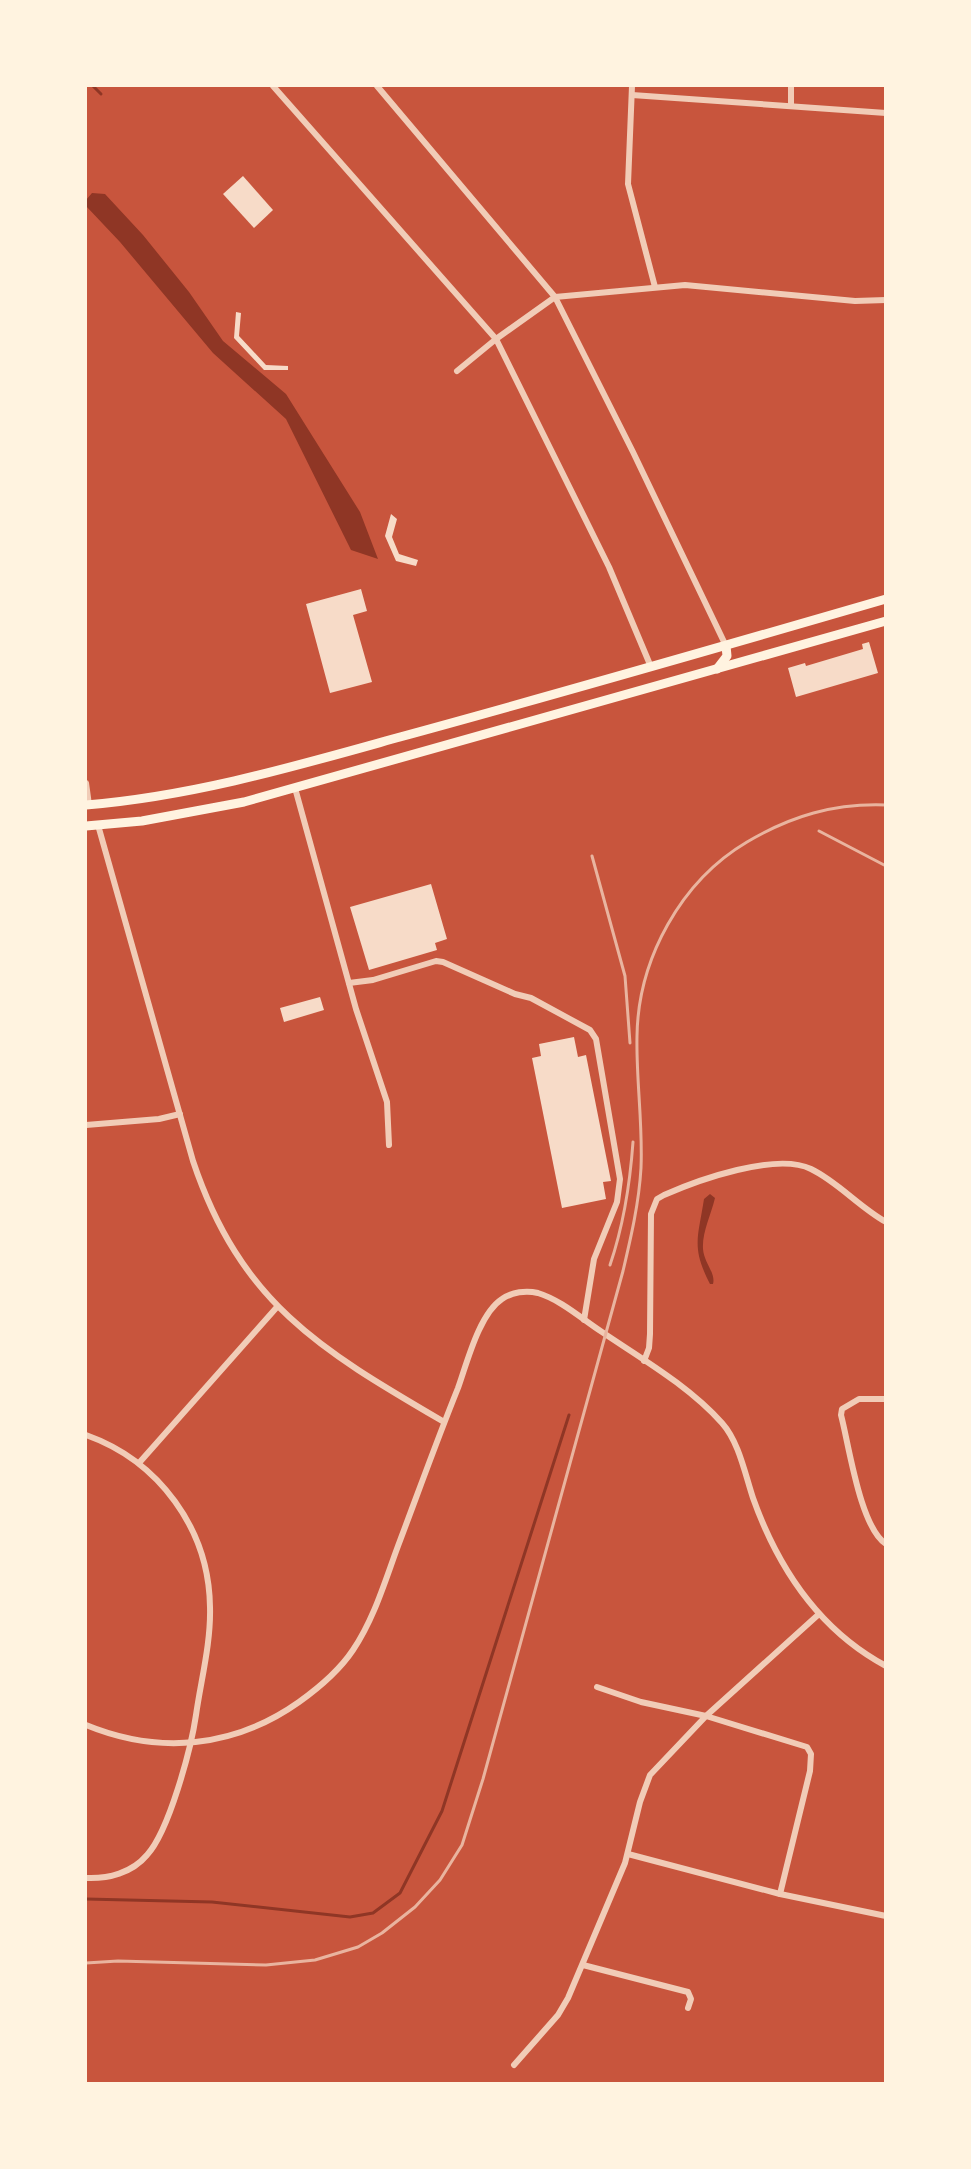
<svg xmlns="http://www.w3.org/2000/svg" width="971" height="2169" viewBox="0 0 971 2169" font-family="Cabin,sans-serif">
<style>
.water{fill:#8f3625}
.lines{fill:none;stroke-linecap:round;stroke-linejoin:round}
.stream{stroke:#8f3625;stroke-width:3}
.building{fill:#f7dbc8}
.minor{stroke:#f1ccb7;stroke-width:6}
.primary{stroke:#fff3e0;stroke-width:9}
.rail{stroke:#e9b49f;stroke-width:3}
</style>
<rect width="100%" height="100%" fill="#c8553d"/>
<!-- water -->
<g class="water">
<path d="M92,193L105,194L143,235L189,292L223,341L286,394L360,512L378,559L351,550L286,419L213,353L120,242L86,206V200Z"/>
<path d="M710,1194L715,1198C711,1215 702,1232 703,1249C704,1263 716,1273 713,1284H710C691,1247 698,1238 704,1199Z"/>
</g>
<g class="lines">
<!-- stream -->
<g class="stream">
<path d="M93,86L101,94"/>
<path d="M86,1899L212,1902L350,1917L373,1913L400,1893L442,1811L569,1415"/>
</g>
</g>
<!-- building -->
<g class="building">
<path d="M243,176L273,210L254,228L223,194Z"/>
<path d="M236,312L241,313L239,336L266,365L288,366V370H264L234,338Z"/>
<path d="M391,514L397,519L392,537L399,554L418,560L416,566L396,561L385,536Z"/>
<path d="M361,589L367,611L353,615L372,682L330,693L306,604Z"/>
<path d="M869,642L878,673L796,697L788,668L805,663L806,666L863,649L862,644Z"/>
<path d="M431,884L447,939L435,943L437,950L369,970L350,907Z"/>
<path d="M320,997L324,1010L284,1022L280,1008Z"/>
<path d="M574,1037L578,1057L586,1055L611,1181L603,1182L606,1199L562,1208L532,1058L541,1056L539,1044Z"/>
</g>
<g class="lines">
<!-- minor -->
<g class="minor">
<path d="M273,86L496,339L609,567L651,667"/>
<path d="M377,86L555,297L633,452L726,646"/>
<path d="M632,86L628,184L655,287"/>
<path d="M632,95L886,113"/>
<path d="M791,106V86"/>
<path d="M457,371L496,339L555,297L685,285L855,301L886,300"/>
<path d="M86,783L89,805"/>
<path d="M295,788L356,1009L387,1102L389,1145"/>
<path d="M98,825L193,1161C241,1304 321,1350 444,1422"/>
<path d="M349,983L373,980L436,961L443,962L515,994L531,998L590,1030L596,1039L620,1179L617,1202L594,1259L584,1320"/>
<path d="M86,1125L159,1119L180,1114"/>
<path d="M644,1361L649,1348L650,1334L651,1214L657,1199L664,1195C698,1180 776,1152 811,1169C838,1182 859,1207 886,1222"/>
<path d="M886,1399H859L842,1409L841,1415C849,1445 860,1527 886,1544"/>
<path d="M86,1435C159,1461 209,1529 210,1607C211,1643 201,1680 196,1715C191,1749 169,1831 147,1855C132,1873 108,1879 86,1878"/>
<path d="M139,1463L277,1307"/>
<path d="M597,1687L641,1702L706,1716L807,1747L811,1754L810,1771L780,1894"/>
<path d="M86,1725C159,1755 234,1748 299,1702C320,1687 339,1671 353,1650C374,1619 385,1581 398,1546C418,1493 437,1440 458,1388C467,1363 479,1314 502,1299C512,1292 526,1290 538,1293C561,1300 582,1319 602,1332C642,1359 689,1386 722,1423C739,1442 745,1474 753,1498C778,1568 819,1630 886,1666"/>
<path d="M628,1854L780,1894L886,1916"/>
<path d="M583,1965L688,1992L691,1999L688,2008"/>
<path d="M514,2065L558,2015L568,1998L625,1863L640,1802L650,1775L706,1716L819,1614"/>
</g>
<!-- primary -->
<g class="primary">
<path d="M717,669L727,656L726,646"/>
<path d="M86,805C194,796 296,766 400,737C562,693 724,646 886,599"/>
<path d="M86,826L142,821L244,802L886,621"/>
</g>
<!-- rail -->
<g class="rail">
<path d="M819,831L886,866"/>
<path d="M592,856L625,976L630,1043"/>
<path d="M610,1265C624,1224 630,1184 633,1142"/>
<path d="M86,1963L118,1961L266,1965L315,1960L358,1947L382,1933L415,1907L440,1880L462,1845L483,1779L623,1271C631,1237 639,1203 641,1168C643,1124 636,1080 637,1036C638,959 681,881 747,842C791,816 834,803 886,805"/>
</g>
</g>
<!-- border -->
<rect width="971" height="2169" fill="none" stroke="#fff3e0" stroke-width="174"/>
</svg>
